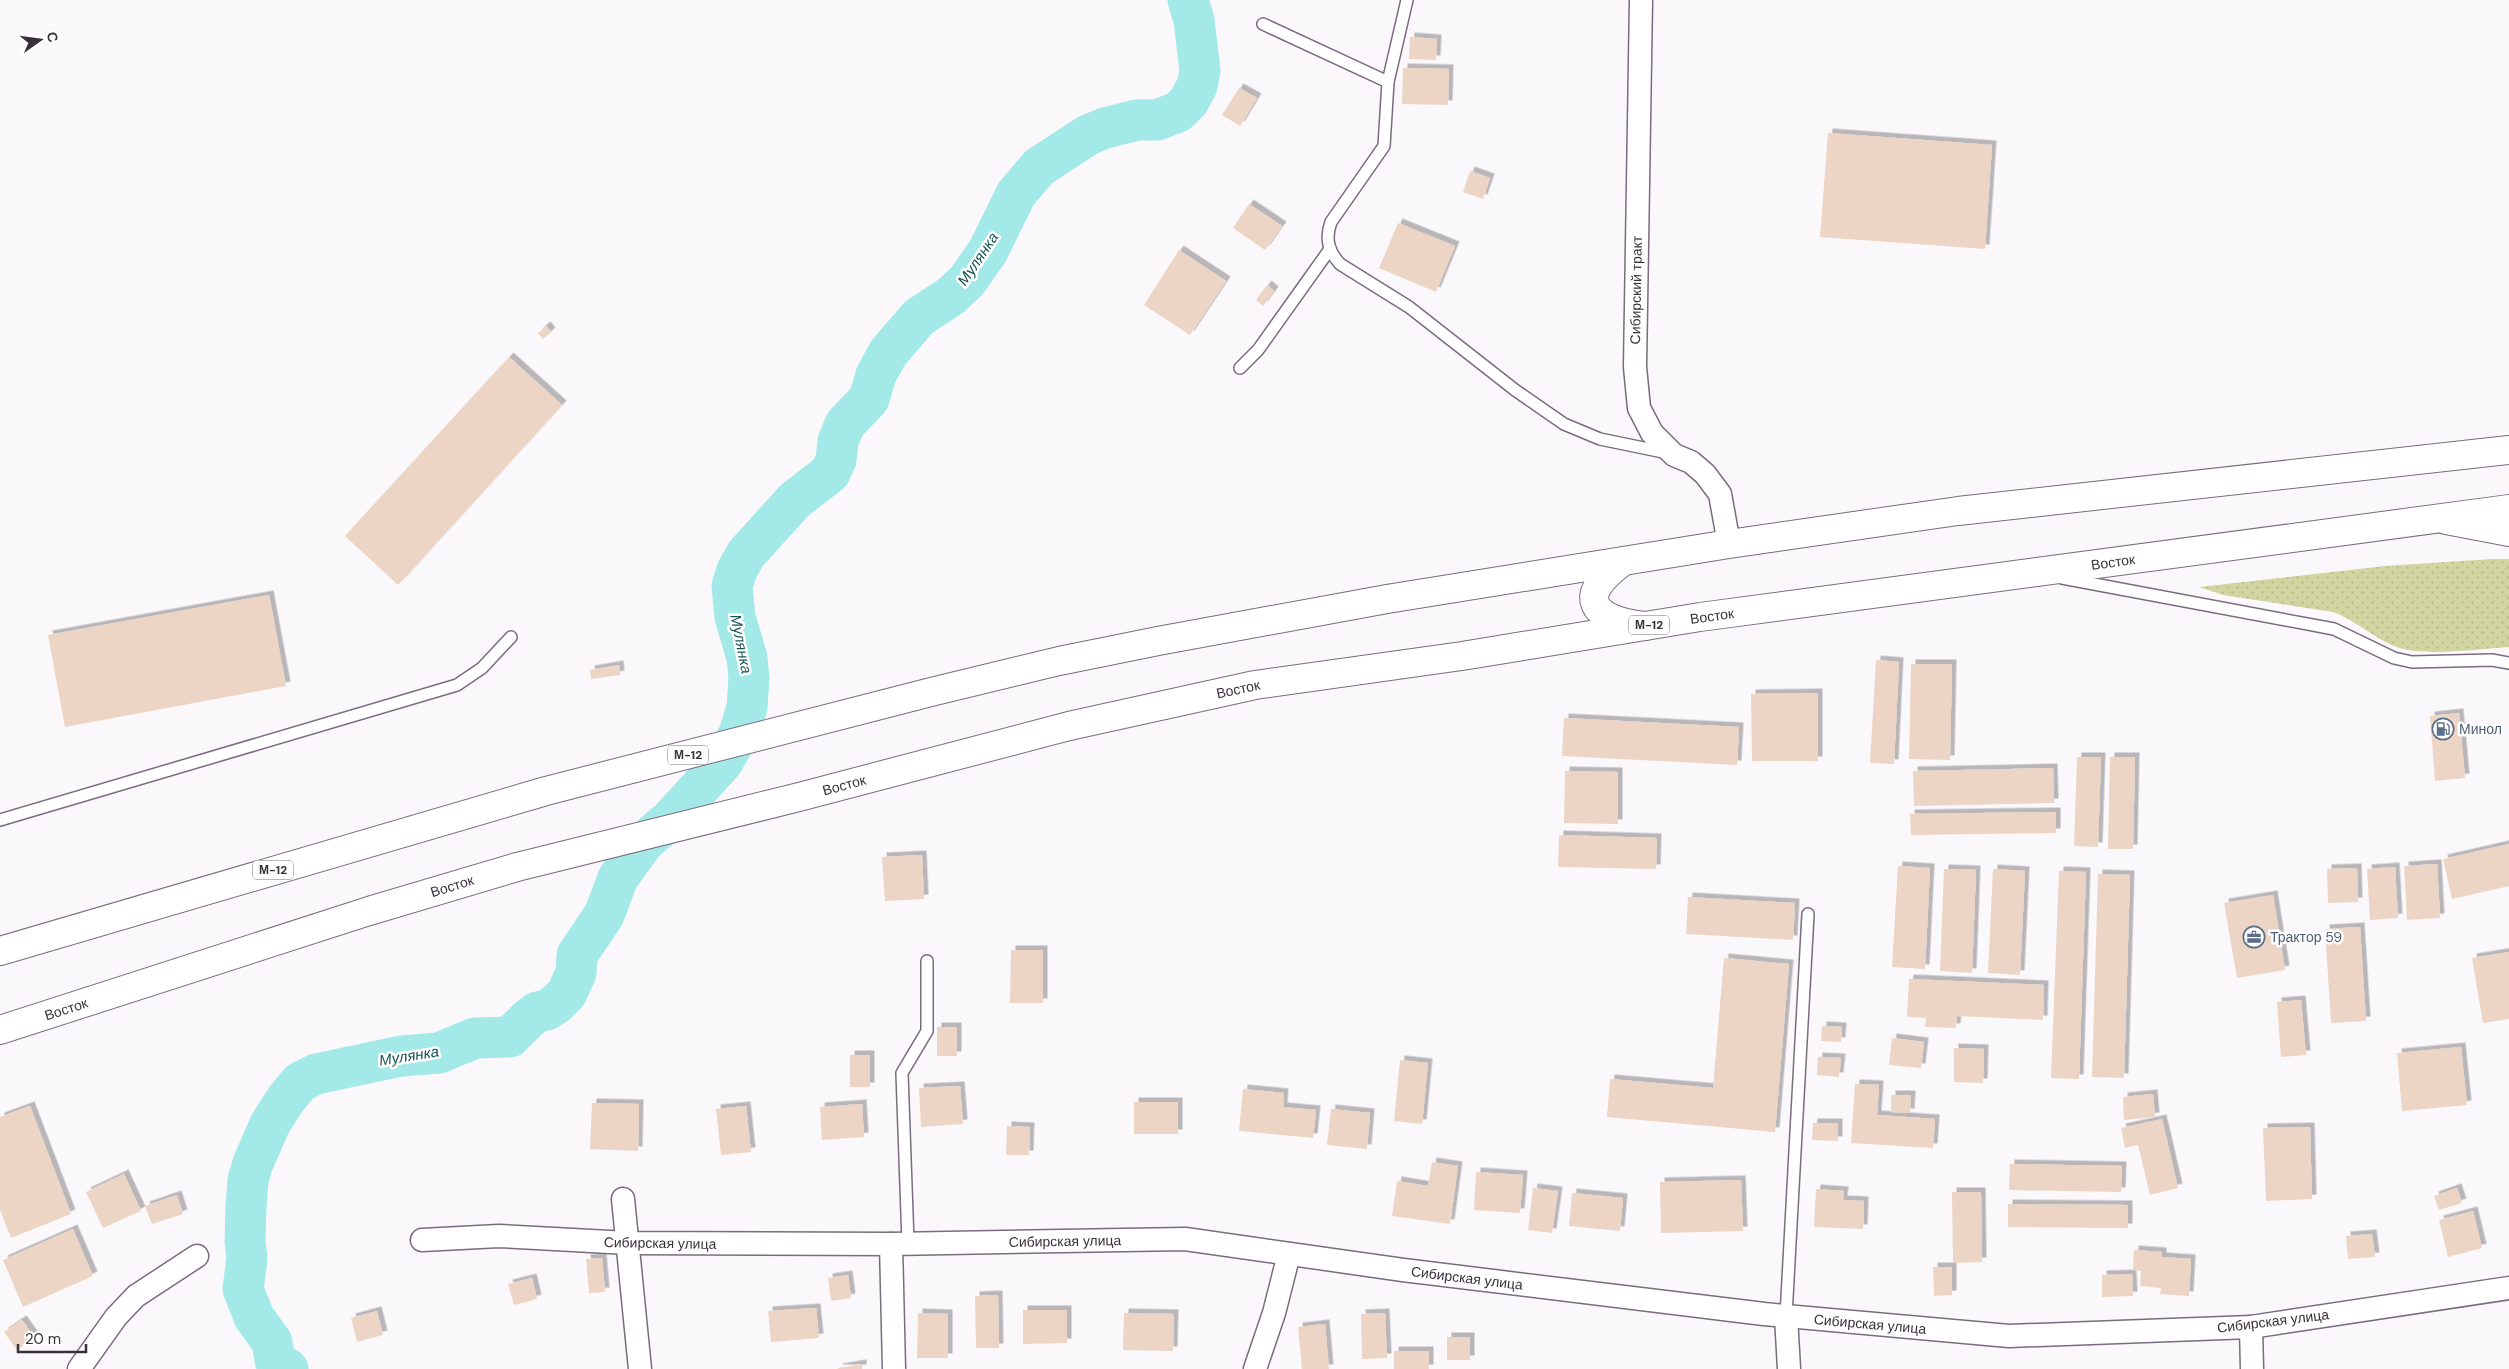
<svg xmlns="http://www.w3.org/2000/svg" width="2509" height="1369" viewBox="0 0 2509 1369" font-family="'DM Sans',sans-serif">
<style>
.grass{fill:url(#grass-dots)}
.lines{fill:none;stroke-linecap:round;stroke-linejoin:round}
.river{stroke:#a3e9e8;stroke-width:41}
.building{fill:#ecd5c4;filter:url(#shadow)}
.service-casing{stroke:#7a6b7e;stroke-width:14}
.minor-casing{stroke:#7a6b7e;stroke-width:25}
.tertiary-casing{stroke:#7a6b7e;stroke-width:30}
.trunk-casing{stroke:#7a6b7e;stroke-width:30}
.service{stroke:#fff;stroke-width:11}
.minor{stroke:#fff;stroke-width:22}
.tertiary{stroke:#fff;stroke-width:28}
.trunk{stroke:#fff;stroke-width:28}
.labels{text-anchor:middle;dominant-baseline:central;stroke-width:5;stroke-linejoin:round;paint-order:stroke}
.shield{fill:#fff;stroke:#746f75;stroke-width:1}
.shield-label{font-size:12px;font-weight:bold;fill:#38313a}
.street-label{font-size:14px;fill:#38313a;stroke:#fff}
.service-label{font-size:14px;fill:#4e5e75;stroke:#fff;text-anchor:start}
.water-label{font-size:15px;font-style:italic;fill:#145151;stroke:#fff}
</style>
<defs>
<pattern id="grass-dots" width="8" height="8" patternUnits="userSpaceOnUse" patternTransform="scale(1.25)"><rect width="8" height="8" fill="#d1d5a0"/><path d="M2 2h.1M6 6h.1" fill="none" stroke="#b4b78b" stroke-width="1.8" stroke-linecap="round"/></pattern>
<filter id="shadow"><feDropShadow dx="4.5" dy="-4.5" stdDeviation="0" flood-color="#0004"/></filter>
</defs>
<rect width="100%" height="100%" fill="#fbf8fc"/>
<!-- grass -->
<path class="grass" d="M2492,559H2509V647C2480,649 2423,657 2397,647C2374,639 2356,620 2333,612L2223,595L2199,587L2385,566Z"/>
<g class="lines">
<!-- river -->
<path class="river" d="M288,1369L275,1360L272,1342L254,1317L243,1289L247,1258L245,1242L246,1206L248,1180L253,1163L270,1124L286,1099L300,1082L316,1074L401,1056L439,1053L475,1038L510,1037L527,1020L537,1012L547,1010L556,1004L567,993L576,973L577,955L604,915L618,878L643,843L671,819L722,763L739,734L747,707L749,678L747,658L735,617L732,586L737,570L746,554L795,500L830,473L836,460L838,441L845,424L869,399L876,375L888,353L919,317L951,296L967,281L988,251L1016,194L1039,167L1088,135L1105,128L1137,120H1157L1178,112L1189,101L1197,86L1200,71L1194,20L1188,0"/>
</g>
<!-- building -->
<g class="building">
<path d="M1410,37L1437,39L1436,60L1409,59Z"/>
<path d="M1403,68L1449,69L1448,105L1402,104Z"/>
<path d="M1239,88L1257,98L1240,126L1222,115Z"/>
<path d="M1828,133L1992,145L1985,249L1820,237Z"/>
<path d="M1470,171L1490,178L1483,199L1463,192Z"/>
<path d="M1249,204L1282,226L1265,250L1233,228Z"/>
<path d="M1398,223L1455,246L1436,292L1379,268Z"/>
<path d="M1179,250L1226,281L1190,335L1144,305Z"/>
<path d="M1267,285L1274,291L1263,306L1256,300Z"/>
<path d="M546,326L551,332L543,339L538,333Z"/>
<path d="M509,357L562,405L398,585L345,536Z"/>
<path d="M269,595L286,686L65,727L48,635Z"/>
<path d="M1876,660L1899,662L1894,764L1870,763Z"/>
<path d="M1911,664H1952L1950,760L1909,759Z"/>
<path d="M619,665L620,675L591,679L590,670Z"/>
<path d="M1818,693V761H1752L1751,694Z"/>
<path d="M2459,713L2465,778L2435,781L2430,716Z"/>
<path d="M1564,718L1739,727L1737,765L1562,756Z"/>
<path d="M2077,757H2101L2098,847L2074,846Z"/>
<path d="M2110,757H2135L2133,849H2108Z"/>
<path d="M2053,768L2054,803L1914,806L1913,771Z"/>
<path d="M1565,771L1618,772V824L1564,823Z"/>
<path d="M2056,812V833L1911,835L1910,814Z"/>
<path d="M1559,835L1657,838L1656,869L1558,867Z"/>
<path d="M2509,844V886L2452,899L2443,859Z"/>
<path d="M922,855L924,899L885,901L882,857Z"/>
<path d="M2437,864L2440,918L2407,920L2404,866Z"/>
<path d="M1898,866L1930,868L1925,969L1892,967Z"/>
<path d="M2395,867L2398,918L2370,920L2367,869Z"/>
<path d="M2357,868L2358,902L2328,903L2327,869Z"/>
<path d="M1944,869L1976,870L1972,973L1940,971Z"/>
<path d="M1993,869L2025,871L2020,975L1988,973Z"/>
<path d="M2059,871L2086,872L2079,1079L2051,1078Z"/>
<path d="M2098,874L2130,875L2124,1078L2092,1077Z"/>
<path d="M2273,895L2285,970L2237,978L2224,903Z"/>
<path d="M1688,897L1795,903L1793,940L1686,934Z"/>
<path d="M2360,927L2366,1021L2331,1023L2325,929Z"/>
<path d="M1011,950H1043V1003H1010Z"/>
<path d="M2509,952V1019L2483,1023L2472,958Z"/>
<path d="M1724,958L1789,964L1775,1132L1607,1117L1610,1079L1713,1088Z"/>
<path d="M1909,979L2044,985L2043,1020L1957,1016L1956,1028L1925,1027L1926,1018L1907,1017Z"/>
<path d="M2301,1000L2306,1055L2281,1057L2277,1002Z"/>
<path d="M1822,1026L1842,1027L1841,1042L1821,1041Z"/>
<rect x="937" y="1027" width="20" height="29"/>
<path d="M1892,1038L1924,1042L1921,1068L1889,1065Z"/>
<path d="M2461,1047L2467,1105L2402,1111L2397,1053Z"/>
<path d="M1954,1048L1984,1049L1983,1083L1954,1082Z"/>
<rect x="850" y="1055" width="20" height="32"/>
<path d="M1818,1057L1841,1058L1839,1077L1817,1075Z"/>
<path d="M1400,1060L1428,1063L1422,1124L1394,1121Z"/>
<path d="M1855,1084L1879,1085L1877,1115L1935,1119L1933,1148L1851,1143Z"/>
<path d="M960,1086L963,1124L921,1127L919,1088Z"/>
<path d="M1243,1089L1284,1093L1283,1107L1316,1110L1313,1138L1239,1131Z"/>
<path d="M2153,1094L2155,1117L2124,1120L2123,1097Z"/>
<path d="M1891,1095H1911L1910,1113L1891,1112Z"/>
<rect x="1134" y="1102" width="44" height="32"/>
<path d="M592,1103L639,1104L638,1151L590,1149Z"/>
<path d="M862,1104L864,1137L822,1140L820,1107Z"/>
<path d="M30,1106L71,1214L11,1238L0,1210V1117Z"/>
<path d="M746,1106L751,1152L721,1155L716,1109Z"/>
<path d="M1331,1109L1370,1113L1367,1149L1327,1145Z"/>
<path d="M2162,1119L2178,1188L2150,1195L2138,1145L2125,1148L2121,1128Z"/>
<path d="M1813,1123H1838V1141L1812,1140Z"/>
<path d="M1007,1126L1030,1127L1029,1155H1006Z"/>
<path d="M2310,1127L2312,1199L2266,1201L2263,1128Z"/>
<path d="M1432,1162L1458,1166L1450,1224L1392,1216L1397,1181L1428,1186Z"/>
<path d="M2010,1164L2122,1166L2121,1192L2009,1190Z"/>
<path d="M1476,1172L1523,1175L1520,1213L1474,1210Z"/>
<path d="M124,1174L141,1211L103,1228L86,1192Z"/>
<path d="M1741,1180L1743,1231L1661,1233L1660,1182Z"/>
<path d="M1533,1188L1558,1191L1552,1233L1528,1230Z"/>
<path d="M2457,1188L2462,1203L2439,1210L2434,1196Z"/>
<path d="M1816,1189L1844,1191L1843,1200L1864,1201L1863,1229L1814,1227Z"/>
<path d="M1952,1192H1981L1982,1262L1953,1263Z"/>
<path d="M1572,1193L1623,1198L1620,1231L1569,1226Z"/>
<path d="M177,1195L183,1214L152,1224L145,1206Z"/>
<path d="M2008,1204L2128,1205V1228L2008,1227Z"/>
<path d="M2473,1211L2482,1248L2448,1257L2439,1220Z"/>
<path d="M73,1229L93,1276L23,1307L3,1260Z"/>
<path d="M2372,1234L2375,1257L2348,1259L2346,1236Z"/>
<path d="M2134,1250L2162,1252V1257L2191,1259L2189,1296L2160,1294L2161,1288L2140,1286L2141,1271L2133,1270Z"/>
<path d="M602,1258L605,1292L589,1293L586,1259Z"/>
<path d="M1933,1267H1952V1295L1934,1296Z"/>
<path d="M2132,1274L2133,1296L2102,1297V1275Z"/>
<path d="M848,1275L851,1298L831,1301L828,1278Z"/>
<path d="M532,1278L537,1299L514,1305L508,1284Z"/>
<path d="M998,1295L999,1348H976L975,1296Z"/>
<path d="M816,1308L819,1338L771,1342L768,1311Z"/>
<path d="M1023,1310H1067V1343L1023,1344Z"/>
<path d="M377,1311L383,1335L357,1342L351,1318Z"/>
<path d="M918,1313L948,1314V1358H917Z"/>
<path d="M1124,1313L1174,1314L1173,1351L1123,1350Z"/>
<path d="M1385,1313L1387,1358L1362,1359L1361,1314Z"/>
<path d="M22,1320L35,1338L17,1350L4,1332Z"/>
<path d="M1325,1324L1329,1369H1302L1298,1327Z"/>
<rect x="1447" y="1337" width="23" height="23"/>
<rect x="1394" y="1351" width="35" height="18"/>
<path d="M862,1364V1369H838V1368Z"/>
</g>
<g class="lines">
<!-- service casing -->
<g class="service-casing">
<g id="service">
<path d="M1407,0L1388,82L1384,146L1331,222C1325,238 1328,251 1340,264L1409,307L1515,390L1564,424L1600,439L1668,453"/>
<path d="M1263,24L1388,82"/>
<path d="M1240,368L1258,350L1330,249"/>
<path d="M2062,578L2334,629L2394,658L2412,662L2492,660L2509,663"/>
<path d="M0,820L457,685L482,668L511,637"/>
<path d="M908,1243L902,1073L927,1031V961"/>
<path d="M1786,1316L1808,914"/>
</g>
</g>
<!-- minor casing -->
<g class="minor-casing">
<g id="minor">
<path d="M1641,0L1635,367L1639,408L1652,433L1674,455L1691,462L1705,474L1720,494L1729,544"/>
<path d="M623,1199L640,1369"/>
<path d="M422,1240L499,1236L628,1243L891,1244L1185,1239L1403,1270L1764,1314L2009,1336L2251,1327L2509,1288"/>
<path d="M891,1244L894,1369"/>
<path d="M1786,1316L1789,1369"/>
<path d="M2251,1327L2252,1369"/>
<path d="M79,1369L116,1317L136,1296L197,1256"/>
<path d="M1255,1369L1274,1313L1289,1254"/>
</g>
</g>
<!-- tertiary casing -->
<g class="tertiary-casing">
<g id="tertiary">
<path d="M2446,520L2509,532"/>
<path d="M1624,561C1574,596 1591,620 1645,626"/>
</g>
</g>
<!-- trunk casing -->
<g class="trunk-casing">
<g id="trunk">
<path d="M0,951L546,791L931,692L1059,661L1158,641L1387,599L1729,544L1958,511L2509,450"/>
<path d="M0,1030L369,911L517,867L799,797L1069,726L1255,685L1462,656L1700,617L2509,509"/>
</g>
</g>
<!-- service -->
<use href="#service" class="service"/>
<!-- minor -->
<use href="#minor" class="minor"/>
<!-- tertiary -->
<use href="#tertiary" class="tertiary"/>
<!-- trunk -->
<use href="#trunk" class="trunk"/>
</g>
<!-- icons -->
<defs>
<g id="fuel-ring" transform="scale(1.125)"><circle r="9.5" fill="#fff" stroke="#5c6f8a" stroke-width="1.5"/><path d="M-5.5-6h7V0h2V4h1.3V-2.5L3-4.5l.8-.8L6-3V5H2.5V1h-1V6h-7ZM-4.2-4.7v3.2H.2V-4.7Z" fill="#5c6f8a"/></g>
<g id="office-ring" transform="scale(1.125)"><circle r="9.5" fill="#fff" stroke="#5c6f8a" stroke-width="1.5"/><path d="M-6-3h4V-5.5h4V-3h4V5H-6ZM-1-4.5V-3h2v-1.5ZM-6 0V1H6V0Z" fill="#5c6f8a"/></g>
</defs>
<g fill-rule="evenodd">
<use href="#fuel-ring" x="2443" y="729"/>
<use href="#office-ring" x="2254" y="937"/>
</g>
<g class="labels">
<!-- shield labels -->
<g class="shield">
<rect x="1629" y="615.5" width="40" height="19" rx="4"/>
<rect x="668" y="745.5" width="40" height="19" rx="4"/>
<rect x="253" y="860.5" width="40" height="19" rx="4"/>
</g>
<g class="shield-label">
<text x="1649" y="625">М-12</text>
<text x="688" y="755">М-12</text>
<text x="273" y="870">М-12</text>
</g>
<!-- street labels -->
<g class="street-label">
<text transform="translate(1636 290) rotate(-89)">Сибирский тракт</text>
<text transform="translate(2113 562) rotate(-8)">Восток</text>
<text transform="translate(1712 616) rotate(-8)">Восток</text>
<text transform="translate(1238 689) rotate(-12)">Восток</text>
<text transform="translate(844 785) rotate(-15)">Восток</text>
<text transform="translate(452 886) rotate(-17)">Восток</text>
<text transform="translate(66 1009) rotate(-18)">Восток</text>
<text transform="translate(1065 1241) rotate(-1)">Сибирская улица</text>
<text transform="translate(660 1243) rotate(1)">Сибирская улица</text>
<text transform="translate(1467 1278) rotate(7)">Сибирская улица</text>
<text transform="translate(2273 1321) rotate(-7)">Сибирская улица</text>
<text transform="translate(1870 1324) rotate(5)">Сибирская улица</text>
</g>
<!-- service labels -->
<g class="service-label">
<text x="2459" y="729">Минол</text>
<text x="2270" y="937">Трактор 59</text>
</g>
<!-- water labels -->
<g class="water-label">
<text transform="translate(978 259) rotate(-56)">Мулянка</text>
<text transform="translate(741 644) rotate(79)">Мулянка</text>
<text transform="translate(409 1056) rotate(-9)">Мулянка</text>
</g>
</g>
<!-- north arrow -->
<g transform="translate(40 40) rotate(76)" stroke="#ffffff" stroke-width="4" paint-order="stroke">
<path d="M0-4L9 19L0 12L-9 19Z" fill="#38313a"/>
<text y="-8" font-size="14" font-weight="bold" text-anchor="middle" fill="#38313a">С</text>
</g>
<!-- scale -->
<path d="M18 1344v8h68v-8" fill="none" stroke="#38313a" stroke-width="2.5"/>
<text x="25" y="1344" font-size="15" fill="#38313a" stroke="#ffffff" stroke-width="4" paint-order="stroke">20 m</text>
</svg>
